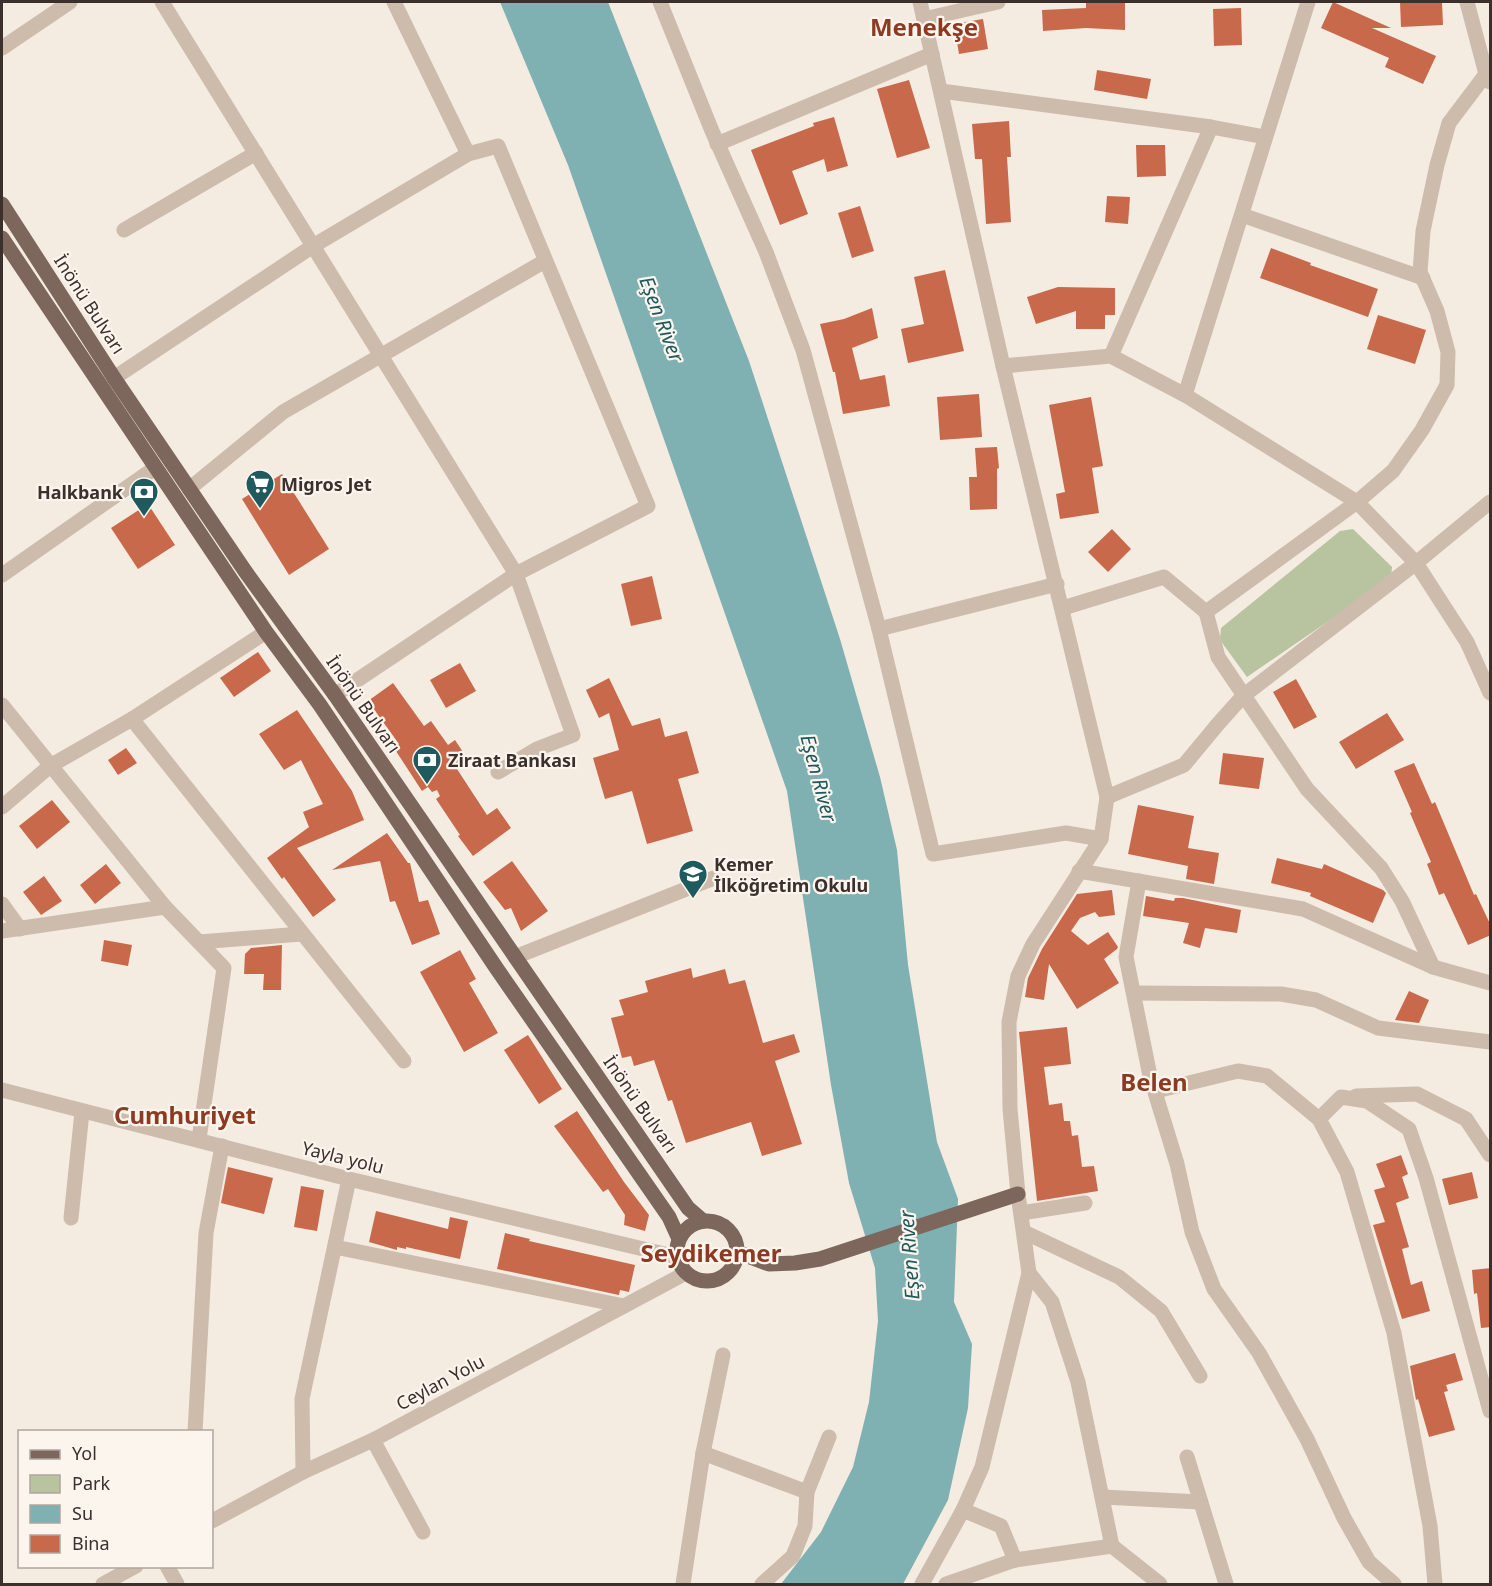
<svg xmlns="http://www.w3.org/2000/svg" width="1492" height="1586" viewBox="0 0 1492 1586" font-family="'Noto Sans',sans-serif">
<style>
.green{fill:#b8c4a0}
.water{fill:#7fb0b2}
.building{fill:#c8694b}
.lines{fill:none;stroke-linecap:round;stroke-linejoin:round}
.minor{stroke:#cdbbac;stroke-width:15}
.major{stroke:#7d675c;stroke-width:15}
.labels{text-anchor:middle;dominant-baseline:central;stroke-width:4.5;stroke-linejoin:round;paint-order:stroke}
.street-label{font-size:18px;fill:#3b302b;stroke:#fbf5ee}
.poi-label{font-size:18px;font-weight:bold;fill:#3b302b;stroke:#fbf5ee;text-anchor:start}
.water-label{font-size:20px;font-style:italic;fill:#1f5a5e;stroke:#fbf5ee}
.district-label{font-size:24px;font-weight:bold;fill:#8c3b22;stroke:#fbf5ee}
</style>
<rect width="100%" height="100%" fill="#f4ebe1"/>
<!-- green -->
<path class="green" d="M1353,529L1392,567L1391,578L1247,677L1220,640L1221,628L1340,531Z"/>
<!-- water -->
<path class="water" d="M500,2H608L749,361L840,639L880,777L897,850L908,965L937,1142L958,1199L954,1302L972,1344L968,1408L948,1500L903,1584H781L821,1532L853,1467L869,1402L878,1321L875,1268L849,1183L831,1085L787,791L568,165Z"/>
<!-- building -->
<g class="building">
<path d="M1086,2H1125V30L1086,28L1043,31L1042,10L1086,8Z"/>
<path d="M1333,2L1391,28H1372L1436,56L1423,84L1385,67L1389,58L1321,28Z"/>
<path d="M1400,2H1442L1443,25L1401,27Z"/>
<path d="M1241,8L1242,45L1214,46L1213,9Z"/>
<path d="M983,19L988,49L959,54L954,24Z"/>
<path d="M1097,70L1151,79L1147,99L1094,90Z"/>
<path d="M909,80L930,148L897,158L877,89Z"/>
<path d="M834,117L848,166L827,172L824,159L792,171L808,214L780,225L751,150L814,126L813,123Z"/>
<path d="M1009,121L1011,157H1007L1011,222L986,224L982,159H975L972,124Z"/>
<path d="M1136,145H1165L1166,176L1137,177Z"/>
<path d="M1107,196L1130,197L1128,224L1105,222Z"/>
<path d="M860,206L874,251L852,258L838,213Z"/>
<path d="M1271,248L1311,263L1310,265L1378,289L1368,317L1260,278Z"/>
<path d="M945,270L964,351L908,363L901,329L924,324L914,277Z"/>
<path d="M1058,287L1115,288V315H1105V329H1076V311L1036,324L1027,297Z"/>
<path d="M872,308L878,338L852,348L860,380L885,375L890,406L843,414L835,372H833L820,324L844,319Z"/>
<path d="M1378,315L1426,330L1415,364L1367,349Z"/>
<path d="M979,394L982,437L940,440L937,397Z"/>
<path d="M1091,397L1103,466L1092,468L1099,513L1060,519L1056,494L1065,492L1049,405Z"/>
<path d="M997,447L999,468L997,469V509L970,510L969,477H977L975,448Z"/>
<path d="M282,474L329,549L289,575L242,499Z"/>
<path d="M148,504L175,545L138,569L111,528Z"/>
<path d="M1112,529L1131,549L1108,572L1088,552Z"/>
<path d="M652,576L662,619L631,626L621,584Z"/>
<path d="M258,652L271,671L234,697L220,678Z"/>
<path d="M460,663L476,691L446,708L430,680Z"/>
<path d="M609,678L632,726L660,718L665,737L687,731L699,773L678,779L693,831L647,844L632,791L605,799L593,758L619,750L609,713L599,718L586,690Z"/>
<path d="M1296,679L1317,717L1294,729L1273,692Z"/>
<path d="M393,683L424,726L431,721L448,745L455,740L469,761L457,769L487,815L497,808L511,828L473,856L458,836L460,835L436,799L440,796L437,790L432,792L428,787L422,791L394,748L399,744L368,701Z"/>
<path d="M297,710L352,791L364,820L297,848L336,900L313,917L284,877L282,879L267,858L309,827L303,812L323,804L301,760L284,770L259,734Z"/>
<path d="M1387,713L1404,740L1356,769L1339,742Z"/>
<path d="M126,748L137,763L118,775L108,760Z"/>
<path d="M1223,753L1264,758L1259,789L1219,784Z"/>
<path d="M1414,763L1432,804L1435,802L1474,895L1476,894L1491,926V935L1468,945L1444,893L1439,895L1427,864L1431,862L1410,813L1412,812L1394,771Z"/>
<path d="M52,800L70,822L37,849L19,826Z"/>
<path d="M1138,805L1194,816L1188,848L1219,853L1214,884L1186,879L1188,866L1128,854Z"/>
<path d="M387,833L408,863H410L419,902L428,900L440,934L412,945L395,901L390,902L380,861L332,870Z"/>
<path d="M1277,858L1322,869L1324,864L1383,890L1386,893L1373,923L1310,896L1311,893L1271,883Z"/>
<path d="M512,861L548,911L521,931L511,908L505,910L483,882Z"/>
<path d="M106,864L121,883L95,904L80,885Z"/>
<path d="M44,876L62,901L41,915L23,892Z"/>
<path d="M1112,890L1115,915L1099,917L1095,912L1080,918L1071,931L1088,945L1108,932L1118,947L1117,949L1104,959L1119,983L1077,1009L1049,964L1044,1000L1025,997L1028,978L1042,949L1077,894Z"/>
<path d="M1146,896L1174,901L1175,898H1183L1241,910L1237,933L1205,928L1200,948L1183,943L1189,923L1143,916Z"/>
<path d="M104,940L132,945L128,966L101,961Z"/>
<path d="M282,945L281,990H263L264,974H244L245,954L251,948Z"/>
<path d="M460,950L476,979L469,983L498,1033L464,1052L420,972Z"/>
<path d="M691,968L693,978L725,969L729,984L745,980L763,1043L794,1034L800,1052L775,1061L802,1144L762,1156L751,1122L686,1143L672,1100L668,1101L654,1060L634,1066L631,1056L622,1058L611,1018L624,1015L619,1000L648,992L645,981Z"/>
<path d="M1409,991L1429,1000L1419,1023L1395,1020Z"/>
<path d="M1067,1027L1071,1064L1044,1067L1049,1105L1062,1103L1064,1121H1070L1072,1136L1078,1135L1082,1167L1094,1166L1098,1191L1037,1201L1019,1032Z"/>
<path d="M528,1035L562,1089L539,1104L504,1050Z"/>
<path d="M577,1111L624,1182L649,1215L645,1231L624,1225L625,1215L608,1189L603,1192L554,1126Z"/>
<path d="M1401,1155L1408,1174L1402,1177L1409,1198L1396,1203L1409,1247L1402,1249L1411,1285L1422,1281L1430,1311L1402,1319L1373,1225L1385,1222L1374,1190L1385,1187L1376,1164Z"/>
<path d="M228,1167L273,1178L264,1214L221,1203Z"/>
<path d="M1472,1172L1478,1198L1449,1205L1442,1179Z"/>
<path d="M301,1186L324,1190L317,1231L294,1227Z"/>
<path d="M376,1211L448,1229L450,1217L468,1221L460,1259L406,1247V1249L397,1247V1250L369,1242Z"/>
<path d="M505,1233L530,1239L529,1241L635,1265L629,1292L620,1290L619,1295L497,1269Z"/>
<path d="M1491,1268V1327L1481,1328L1477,1293L1474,1294L1472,1270Z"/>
<path d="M1455,1353L1463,1380L1446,1385L1448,1391L1444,1392L1455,1430L1429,1437L1418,1399L1416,1400L1410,1366Z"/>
</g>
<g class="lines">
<!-- minor -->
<g class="minor">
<path d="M162,2L516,574L573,735L537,749L498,772"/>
<path d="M394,2L468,154"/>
<path d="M660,2L712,131L766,252L803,350L879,629L933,854L1066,833L1101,839"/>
<path d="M920,2L1003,366L1107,797L1101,839L1033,944L1018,976L1009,1022L1010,1109L1018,1194L1029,1273L982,1467L963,1510L922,1584"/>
<path d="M1467,2L1486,74L1490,82"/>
<path d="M924,19L998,2"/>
<path d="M2,48L70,2"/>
<path d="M941,91L1211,127L1265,137"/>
<path d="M717,144L932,54"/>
<path d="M1242,215L1423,278"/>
<path d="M124,230L256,153"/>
<path d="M1111,356L1211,127"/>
<path d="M1003,366L1111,356L1185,395L1357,502L1416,563L1467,642L1490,693"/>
<path d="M114,378L313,246L468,154L498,146L648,506L516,574L335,695"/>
<path d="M1185,395L1308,2"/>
<path d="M189,489L283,412L545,261"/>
<path d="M2,575L155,468"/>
<path d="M1063,608L1164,577L1206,612L1218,657L1307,789L1381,868L1402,901L1433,967"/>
<path d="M1206,612L1357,502L1393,471L1422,430L1447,385L1448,352L1437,311L1420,272L1423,231L1437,165L1449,123L1486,74"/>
<path d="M879,629L1057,584"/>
<path d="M2,705L165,907L224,968L199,1139"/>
<path d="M132,719L404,1061"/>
<path d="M1107,797L1184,765L1218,724L1243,696L1416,563L1490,502"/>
<path d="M2,807L50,766L132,719L266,632"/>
<path d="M1079,871L1303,909L1433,967L1490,983"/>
<path d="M1139,881L1126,957L1150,1076L1177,1164L1192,1232L1214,1289L1259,1353L1307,1439L1344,1518L1369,1562L1394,1584"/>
<path d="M2,904L20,929"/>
<path d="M2,931L165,907"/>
<path d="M199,942L301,934"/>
<path d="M515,957L714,878"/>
<path d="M1134,993L1281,994L1316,1000L1378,1028L1490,1042"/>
<path d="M2,1090L349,1179L677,1257"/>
<path d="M1156,1091L1238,1071L1267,1076L1319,1119L1347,1172L1394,1333L1430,1526L1435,1584"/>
<path d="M1356,1096L1417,1094L1466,1119L1490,1155"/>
<path d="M1319,1119L1341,1097L1367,1101L1409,1129L1426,1178L1490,1411"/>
<path d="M1021,1213L1085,1203"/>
<path d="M71,1218L82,1112"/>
<path d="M1024,1232L1119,1277L1161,1311L1200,1376"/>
<path d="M335,1247L624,1306"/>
<path d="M1029,1273L1052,1302L1078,1382L1112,1546"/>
<path d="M195,1432L206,1233L222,1146"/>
<path d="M373,1440L423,1532"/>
<path d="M703,1453L807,1492"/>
<path d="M1187,1457L1226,1584"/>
<path d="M303,1472L302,1399L349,1179"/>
<path d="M1103,1497L1200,1502"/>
<path d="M963,1510L1001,1526L1015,1560"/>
<path d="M212,1521L303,1472L373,1440L686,1273"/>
<path d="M167,1566L177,1584"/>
<path d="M103,1584L136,1566"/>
<path d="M683,1584L703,1453L723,1355"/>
<path d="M762,1584L793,1556L805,1526L807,1492L829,1437"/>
<path d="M946,1584L1015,1560L1112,1546L1160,1584"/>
</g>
<!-- major -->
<g class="major">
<path d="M2,204L114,378L245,571L335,695L688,1208L703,1221"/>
<path d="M2,238L266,632L320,705L497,969L669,1217L679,1239"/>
<circle cx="707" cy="1251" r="30"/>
<path d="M737,1252L769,1264L795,1263L820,1259L1018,1194"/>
</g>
</g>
<!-- icons -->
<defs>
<g id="supermarket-pin" transform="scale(1.5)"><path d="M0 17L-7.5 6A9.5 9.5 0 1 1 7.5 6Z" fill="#1f5a5e" stroke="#fbf5ee"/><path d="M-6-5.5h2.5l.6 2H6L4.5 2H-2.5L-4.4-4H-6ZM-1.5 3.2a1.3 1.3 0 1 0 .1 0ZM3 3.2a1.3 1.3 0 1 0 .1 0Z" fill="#fff"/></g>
<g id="bank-pin" transform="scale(1.5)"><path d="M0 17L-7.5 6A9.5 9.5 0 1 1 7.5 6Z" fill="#1f5a5e" stroke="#fbf5ee"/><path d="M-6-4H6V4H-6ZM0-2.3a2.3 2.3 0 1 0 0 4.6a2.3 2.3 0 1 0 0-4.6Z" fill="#fff"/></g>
<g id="school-pin" transform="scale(1.5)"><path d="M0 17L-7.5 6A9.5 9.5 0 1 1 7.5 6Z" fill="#1f5a5e" stroke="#fbf5ee"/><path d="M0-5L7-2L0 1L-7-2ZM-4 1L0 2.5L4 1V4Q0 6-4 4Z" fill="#fff"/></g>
</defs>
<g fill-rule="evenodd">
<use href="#supermarket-pin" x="260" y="484"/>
<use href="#bank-pin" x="144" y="492"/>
<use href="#bank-pin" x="427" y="760"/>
<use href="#school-pin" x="693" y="874"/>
</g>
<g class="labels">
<!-- street labels -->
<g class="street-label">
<text transform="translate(90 304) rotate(57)">İnönü Bulvarı</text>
<text transform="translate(364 704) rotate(55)">İnönü Bulvarı</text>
<text transform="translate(641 1104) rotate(55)">İnönü Bulvarı</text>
<text transform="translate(343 1157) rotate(14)">Yayla yolu</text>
<text transform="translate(440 1382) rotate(-28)">Ceylan Yolu</text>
</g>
<!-- poi labels -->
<g class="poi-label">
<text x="281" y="484">Migros Jet</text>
<text x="123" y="492" text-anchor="end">Halkbank</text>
<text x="448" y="760">Ziraat Bankası</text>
<text x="714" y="864">Kemer<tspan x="714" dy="21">İlköğretim Okulu</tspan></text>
</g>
<!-- water labels -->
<g class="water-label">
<text transform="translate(662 319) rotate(69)">Eşen River</text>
<text transform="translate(819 778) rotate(75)">Eşen River</text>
<text transform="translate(909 1255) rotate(-94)">Eşen River</text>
</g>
<!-- district labels -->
<g class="district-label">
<text x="924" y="26">Menekşe</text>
<text x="1154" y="1081">Belen</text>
<text x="185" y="1114">Cumhuriyet</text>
<text x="711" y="1252">Seydikemer</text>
</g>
</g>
<!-- border -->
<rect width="1492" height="1586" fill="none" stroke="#3b302b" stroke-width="6"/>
<!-- legend -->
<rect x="18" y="1430" width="195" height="138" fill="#fbf5ee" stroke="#aea6a0" stroke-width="1.5"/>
<rect x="30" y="1450" width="30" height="9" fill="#7d675c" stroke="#aea6a0" stroke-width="1.5"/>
<text x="72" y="1460" font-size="18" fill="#3b302b">Yol</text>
<rect x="30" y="1475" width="30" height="18" fill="#b8c4a0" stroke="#aea6a0" stroke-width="1.5"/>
<text x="72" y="1490" font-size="18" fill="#3b302b">Park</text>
<rect x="30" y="1505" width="30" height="18" fill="#7fb0b2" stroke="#aea6a0" stroke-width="1.5"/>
<text x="72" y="1520" font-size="18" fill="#3b302b">Su</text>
<rect x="30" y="1535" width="30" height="18" fill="#c8694b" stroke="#aea6a0" stroke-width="1.5"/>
<text x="72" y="1550" font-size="18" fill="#3b302b">Bina</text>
</svg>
